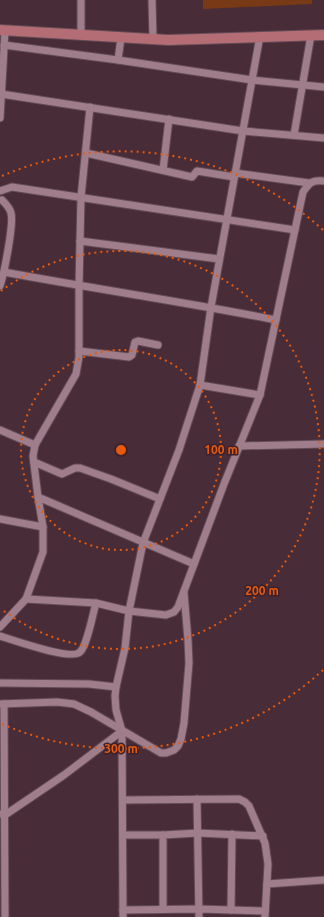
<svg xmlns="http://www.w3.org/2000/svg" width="324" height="917" viewBox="0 0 324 917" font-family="Ubuntu,sans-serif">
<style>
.green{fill:#783a16}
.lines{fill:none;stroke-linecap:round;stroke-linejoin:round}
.minor-casing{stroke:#624b55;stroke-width:9}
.primary-casing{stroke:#624b55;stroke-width:12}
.minor{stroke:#9f7d8b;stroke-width:7}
.primary{stroke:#b46d74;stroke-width:10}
.ring{fill:none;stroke:#e8590c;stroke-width:2;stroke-dasharray:2 4}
.centre{fill:#e8590c;stroke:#3d222e;stroke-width:2}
.ring-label{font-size:12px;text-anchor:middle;font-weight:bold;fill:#e8590c;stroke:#3d222e;stroke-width:3;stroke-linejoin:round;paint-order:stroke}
</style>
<rect width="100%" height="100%" fill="#482c38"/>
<!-- green -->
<path class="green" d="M203,0H312V4L203,9Z"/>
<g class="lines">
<!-- minor casing -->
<g class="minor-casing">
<g id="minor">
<path d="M81,0V36"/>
<path d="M152,0L153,39"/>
<path d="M4,45L118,60L252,80L324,87"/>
<path d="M118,60L121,38"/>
<path d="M1,94L243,131L324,138"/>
<path d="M0,118L5,31"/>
<path d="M294,135L311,35"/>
<path d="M86,153L192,177L197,171L234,177"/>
<path d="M163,170L169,119"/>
<path d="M235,173L309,183"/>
<path d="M0,191L12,187L295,230"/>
<path d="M80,241L219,259"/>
<path d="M4,272C95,289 186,302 276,320"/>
<path d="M0,286C4,274 14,224 11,213C10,208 5,203 2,200"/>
<path d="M79,351L129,357L132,355L135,342L138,341L158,345"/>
<path d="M200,385L260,395"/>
<path d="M0,430L35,445"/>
<path d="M239,446L324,444"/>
<path d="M34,462L62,474L75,468H80L111,479L160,499"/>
<path d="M38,497L194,564"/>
<path d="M0,519L43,527"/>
<path d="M26,599L96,603L129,611L166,615L174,612L178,607L224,484L260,395L303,192C310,182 312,180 324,181"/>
<path d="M0,627L26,599L43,552V527L38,497L33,456L35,445L76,374L79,357V286L81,197L90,107"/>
<path d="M0,636C13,640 72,661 80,652C87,646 93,613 96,603"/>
<path d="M0,683L89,684L116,687"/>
<path d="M0,704L57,702L74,704L91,712L161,753H166L174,750L178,746L181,739L184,723L189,663L188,640L184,593"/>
<path d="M4,704L5,917"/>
<path d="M197,799L199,917"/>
<path d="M123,800L239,799L245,802L249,806L265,843L268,864L265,917"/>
<path d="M0,814L5,815L64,775L122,731"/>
<path d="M123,835H163"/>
<path d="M267,884L324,880"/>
<path d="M163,909V835L198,833L263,836"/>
<path d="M123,910L199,909L265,911"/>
<path d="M231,910L232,834"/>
<path d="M123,917L122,731L116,710L115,696L116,687L125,648L129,611L143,543L179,450L200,385L211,307L260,36"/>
</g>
</g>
<!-- primary casing -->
<g class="primary-casing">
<path id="primary" d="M0,30L168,40L324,35"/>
</g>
<!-- minor -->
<use href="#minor" class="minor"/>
<!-- primary -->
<use href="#primary" class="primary"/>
</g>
<!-- distance rings -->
<g class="ring">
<circle cx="121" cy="450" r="100"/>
<path d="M1 291A199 199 0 1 1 1 609"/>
<path d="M323 670A299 299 0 0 1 2 724M2 176A299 299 0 0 1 323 230"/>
</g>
<circle cx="121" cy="450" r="6" class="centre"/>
<g class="ring-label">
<text x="221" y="454">100 m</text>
<text x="262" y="595">200 m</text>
<text x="121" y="753">300 m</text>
</g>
</svg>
